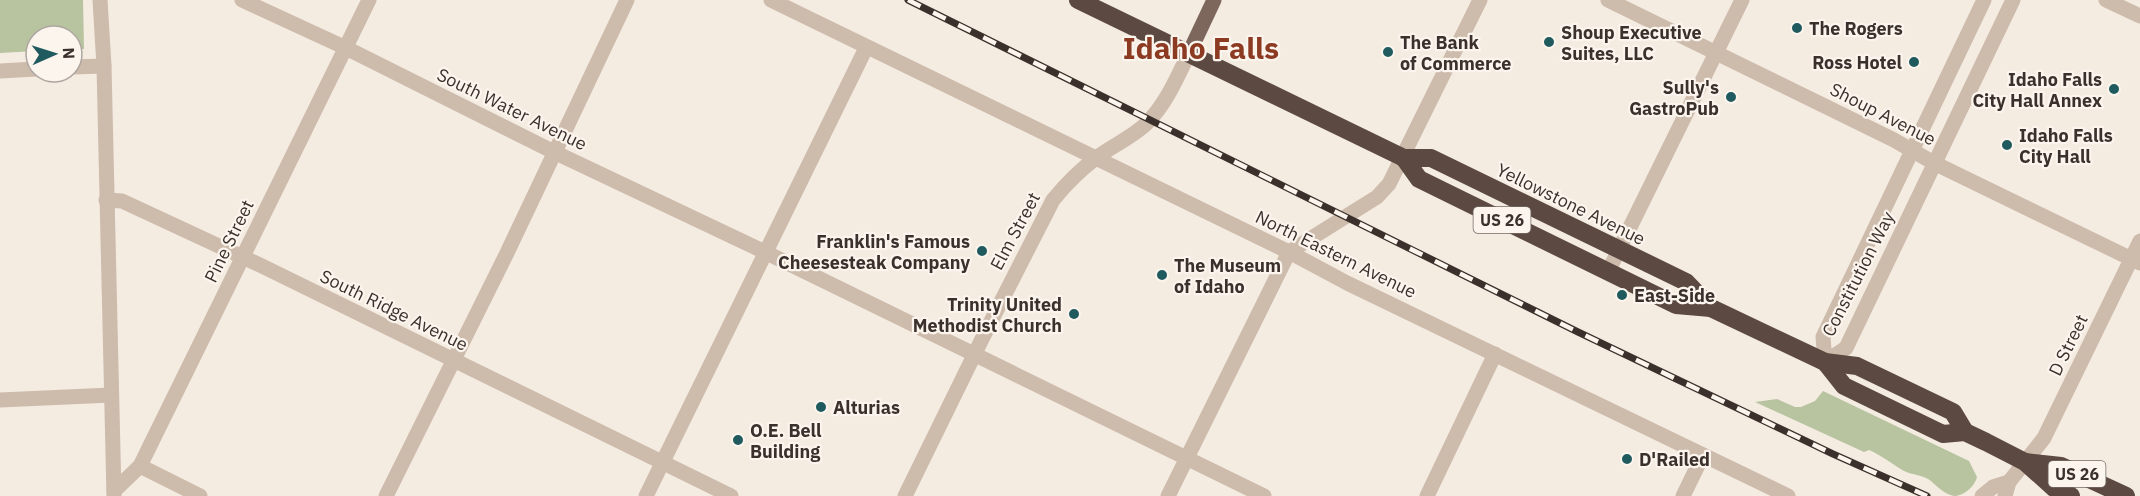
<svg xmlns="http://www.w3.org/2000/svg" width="2140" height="496" viewBox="0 0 2140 496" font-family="'IBM Plex Sans',sans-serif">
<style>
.green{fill:#b8c4a0}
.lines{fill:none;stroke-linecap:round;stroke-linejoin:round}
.minor{stroke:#cdbbac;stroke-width:15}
.major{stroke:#7d675c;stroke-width:15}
.highway{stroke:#5c4a42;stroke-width:18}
.rail-casing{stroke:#3b302b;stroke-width:7}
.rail{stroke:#fbf5ee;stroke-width:4.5;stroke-dasharray:14;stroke-linecap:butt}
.poi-dot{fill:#1f5a5e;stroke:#fbf5ee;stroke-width:2}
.labels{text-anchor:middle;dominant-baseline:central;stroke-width:4.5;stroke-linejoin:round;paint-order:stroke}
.shield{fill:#fbf5ee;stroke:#756b66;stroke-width:1.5}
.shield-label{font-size:16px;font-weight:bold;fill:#3b302b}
.poi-label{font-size:18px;font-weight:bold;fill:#3b302b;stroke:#fbf5ee;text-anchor:start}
.street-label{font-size:18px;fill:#3b302b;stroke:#fbf5ee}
.town-label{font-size:30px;font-weight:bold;fill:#8c3b22;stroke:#fbf5ee}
</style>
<rect width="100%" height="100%" fill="#f4ebe1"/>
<!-- green -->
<g class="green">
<path d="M0,0H83L84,49H72V36H36V51L0,53Z"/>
<path d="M1823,391L1969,461L1977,477C1975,486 1964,496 1954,496C1945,494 1937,487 1931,481C1924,475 1912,475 1904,471C1892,464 1881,455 1869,450L1864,452L1755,402L1777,399L1795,407H1801L1815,401Z"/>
</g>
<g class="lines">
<!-- minor -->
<g class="minor">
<path d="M100,0L104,66L114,496"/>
<path d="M242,0L346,48L554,152L765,252L1264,496"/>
<path d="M771,0L1289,252L1347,283L1788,496"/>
<path d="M1608,0L1894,140L1934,163L2140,263"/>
<path d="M1984,0L1823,337L1825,362L1846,348L2013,0"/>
<path d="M2106,0L2140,16"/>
<path d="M72,67L104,66"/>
<path d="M0,71L36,69"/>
<path d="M106,200L122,201L262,266L731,496"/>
<path d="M1608,272L1742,0"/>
<path d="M0,400L111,395"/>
<path d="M140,466L200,496"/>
<path d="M114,491L140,466L369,0"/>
<path d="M386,496L506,255L627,0"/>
<path d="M646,496L866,48"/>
<path d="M905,496L982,339L1053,200C1066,184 1080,170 1096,158C1112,146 1131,138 1146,124C1166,104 1177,78 1189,53"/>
<path d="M1168,496L1289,252L1377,197L1389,184L1480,0"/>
<path d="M1427,496L1495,354"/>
<path d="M1683,496L1703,455"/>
<path d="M1982,496L1993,487L2009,482"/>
<path d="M2005,496L2009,482L2044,438L2140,241"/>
</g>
<!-- major -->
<path class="major" d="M1189,53L1214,0"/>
<!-- highway -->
<g class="highway">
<path d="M1078,0L1404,158H1431L1686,282L1711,308L1825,362L1857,366L1953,412L1965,432"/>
<path d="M1404,158L1419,179L1676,305L1711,308"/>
<path d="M1825,362L1844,386L1943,434L1965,432L1986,442L2025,462L2054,488L2071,496"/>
<path d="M2025,462L2061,466L2126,496"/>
</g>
<!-- rail casing -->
<g class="rail-casing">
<path id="rail" d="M908,0L1578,332L1833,454L1927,496"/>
</g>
<!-- rail -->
<use href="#rail" class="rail"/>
</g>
<!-- markers -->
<g class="poi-dot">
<circle cx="1797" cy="28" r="6"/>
<circle cx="1549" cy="42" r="6"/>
<circle cx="1388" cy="52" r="6"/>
<circle cx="1914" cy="62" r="6"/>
<circle cx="2114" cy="89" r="6"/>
<circle cx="1731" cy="97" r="6"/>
<circle cx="2007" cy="145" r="6"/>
<circle cx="982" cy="251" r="6"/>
<circle cx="1162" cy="275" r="6"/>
<circle cx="1622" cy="295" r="6"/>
<circle cx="1074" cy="314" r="6"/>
<circle cx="821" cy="407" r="6"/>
<circle cx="738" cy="440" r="6"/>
<circle cx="1627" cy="459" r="6"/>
</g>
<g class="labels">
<!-- shield labels -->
<g class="shield">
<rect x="1473.5" y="207" width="57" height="26" rx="4.5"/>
<rect x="2048.5" y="461" width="57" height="26" rx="4.5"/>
</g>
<g class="shield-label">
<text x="1502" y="220">US 26</text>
<text x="2077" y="474">US 26</text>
</g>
<!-- poi labels -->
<g class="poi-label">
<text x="1809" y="28">The Rogers</text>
<text x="1561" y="32">Shoup Executive<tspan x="1561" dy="21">Suites, LLC</tspan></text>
<text x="1400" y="42">The Bank<tspan x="1400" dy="21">of Commerce</tspan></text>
<text x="1902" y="62" text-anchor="end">Ross Hotel</text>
<text x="2102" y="79" text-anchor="end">Idaho Falls<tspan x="2102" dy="21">City Hall Annex</tspan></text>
<text x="1719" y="87" text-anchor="end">Sully's<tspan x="1719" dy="21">GastroPub</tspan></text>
<text x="2019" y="135">Idaho Falls<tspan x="2019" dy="21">City Hall</tspan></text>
<text x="970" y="241" text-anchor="end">Franklin's Famous<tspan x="970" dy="21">Cheesesteak Company</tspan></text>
<text x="1174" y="265">The Museum<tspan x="1174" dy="21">of Idaho</tspan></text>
<text x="1634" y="295">East-Side</text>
<text x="1062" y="304" text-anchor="end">Trinity United<tspan x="1062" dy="21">Methodist Church</tspan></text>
<text x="833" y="407">Alturias</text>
<text x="750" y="430">O.E. Bell<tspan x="750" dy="21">Building</tspan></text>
<text x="1639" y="459">D'Railed</text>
</g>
<!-- street labels -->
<g class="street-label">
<text transform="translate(512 109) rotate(26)">South Water Avenue</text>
<text transform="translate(1883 114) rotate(27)">Shoup Avenue</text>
<text transform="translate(1571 204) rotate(26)">Yellowstone Avenue</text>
<text transform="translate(1015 231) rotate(-62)">Elm Street</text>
<text transform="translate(229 241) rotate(-64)">Pine Street</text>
<text transform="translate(1336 254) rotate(26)">North Eastern Avenue</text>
<text transform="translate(1858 274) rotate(-63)">Constitution Way</text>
<text transform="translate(394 310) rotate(26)">South Ridge Avenue</text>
<text transform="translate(2068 345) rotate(-64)">D Street</text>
</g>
<!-- town labels -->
<g class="town-label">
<text x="1201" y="47">Idaho Falls</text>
</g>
</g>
<!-- north arrow -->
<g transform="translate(54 54) rotate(87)"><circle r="28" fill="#fbf5ee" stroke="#aea6a0" stroke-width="1.5"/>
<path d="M0-4.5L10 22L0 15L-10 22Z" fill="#1f5a5e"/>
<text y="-9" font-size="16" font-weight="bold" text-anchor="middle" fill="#3b302b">N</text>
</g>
</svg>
